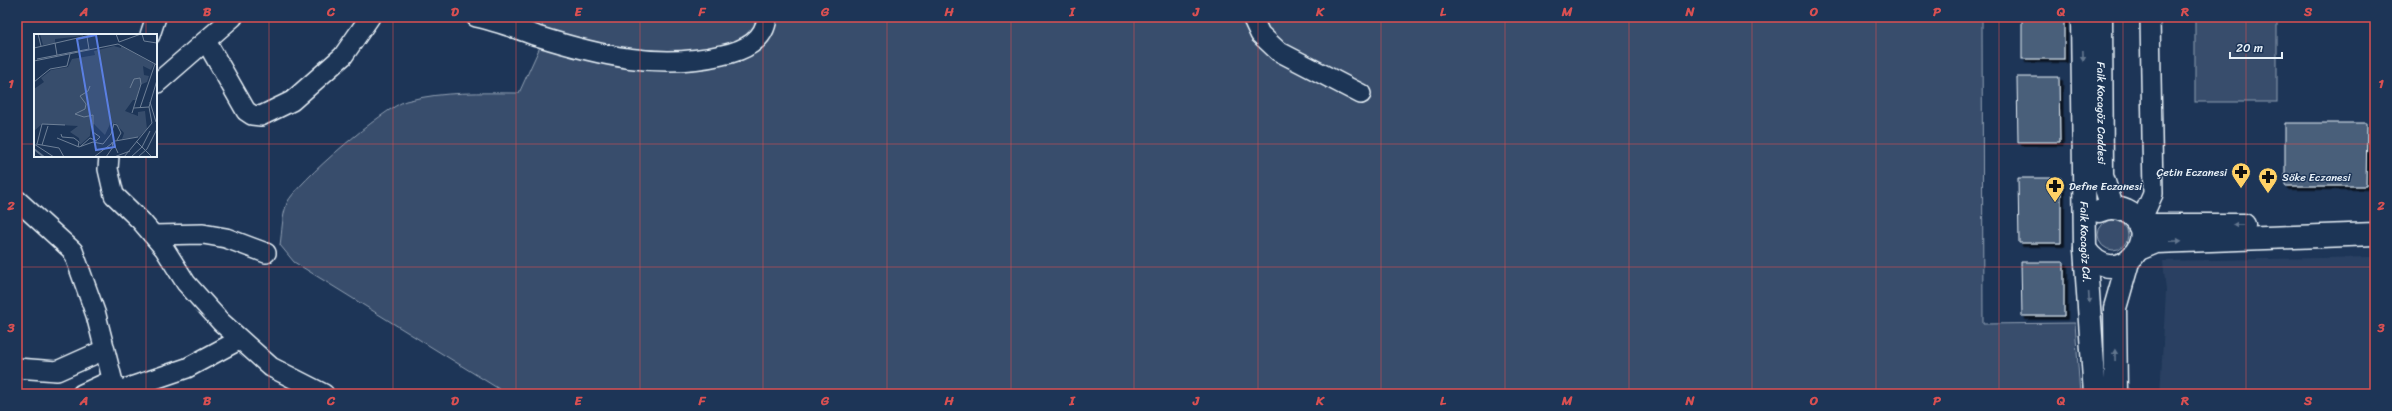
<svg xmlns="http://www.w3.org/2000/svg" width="2392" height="411" viewBox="0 0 2392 411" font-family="Sriracha,sans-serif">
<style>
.built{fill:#2a4162}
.green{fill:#374d6c;stroke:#909fb2}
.building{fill:#495e7a;stroke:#e8f1f8;filter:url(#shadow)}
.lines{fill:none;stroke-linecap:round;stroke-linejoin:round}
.street-casing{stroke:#e8f1f8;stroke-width:22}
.secondary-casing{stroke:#e8f1f8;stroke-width:25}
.street{stroke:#1d3557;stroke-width:19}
.secondary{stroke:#1d3557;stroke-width:22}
.oneway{fill:#64778f}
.grid{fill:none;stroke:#da5052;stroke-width:1;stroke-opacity:0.55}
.labels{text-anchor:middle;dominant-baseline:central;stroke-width:3;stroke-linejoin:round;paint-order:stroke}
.street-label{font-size:11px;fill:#e8f1f8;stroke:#1d3557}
.poi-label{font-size:11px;fill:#e8f1f8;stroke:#1d3557;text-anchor:start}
.inset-river{fill:none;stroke:#5d7089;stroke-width:2}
.inset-road{fill:none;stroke:#6e8097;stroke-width:1}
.view{fill:#5a7fe2;fill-opacity:0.15;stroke:#5a7fe2;stroke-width:2}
.inset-edge{fill:none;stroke:#e8f1f8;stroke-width:2}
.neatline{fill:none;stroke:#da5052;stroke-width:1.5}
.grid-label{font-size:13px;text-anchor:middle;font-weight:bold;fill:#da5052}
</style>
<defs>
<filter id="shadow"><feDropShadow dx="3.5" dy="3.5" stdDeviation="0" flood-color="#0009"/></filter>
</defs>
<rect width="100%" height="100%" fill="#1d3557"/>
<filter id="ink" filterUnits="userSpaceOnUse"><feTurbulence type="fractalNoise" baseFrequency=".025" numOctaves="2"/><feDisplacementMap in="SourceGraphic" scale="8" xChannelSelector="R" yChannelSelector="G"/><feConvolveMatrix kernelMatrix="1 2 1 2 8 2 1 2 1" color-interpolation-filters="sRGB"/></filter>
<g filter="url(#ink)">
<!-- built -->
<path class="built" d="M2374,257L2375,394H2160L2166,291L2163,261Z"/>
<!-- green -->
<g class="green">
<path d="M541,17H1982L1983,324L2075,323L2080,394H500L499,389L294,262L280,245C282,232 282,216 287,203C296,183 385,107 406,101C443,91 482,93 519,93L544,38Z"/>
<rect x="2195" y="17" width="82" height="85"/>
<circle cx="2113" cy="235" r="15"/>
</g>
<!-- building -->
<g class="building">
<rect x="2022" y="17" width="42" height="42"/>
<path d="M2017,77H2059L2060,142H2018Z"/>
<path d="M2285,123H2367L2366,186H2285Z"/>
<path d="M2018,178H2061V243H2019Z"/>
<path d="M2021,262H2064V316H2022Z"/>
</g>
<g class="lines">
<!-- street casing -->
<g class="street-casing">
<g id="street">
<path d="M476,17C496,21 517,29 537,36C598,55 658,70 722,55C743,51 765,41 767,17"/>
<path d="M1252,17L1260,34L1278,51L1361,94"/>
<path d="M150,35L156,17"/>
<path d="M206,41L246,111L252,115L261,116L292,101L343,56L370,17"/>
<path d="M156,84L233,17"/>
<path d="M109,156L108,169L114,195L141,221L164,248L186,283L221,322L271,367L324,394"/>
<path d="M17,200L73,251L96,315L116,394"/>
<path d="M2139,225L2153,194L2150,17"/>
<path d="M153,235L203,234L226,238L266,253"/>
<path d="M17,368L57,371L104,350"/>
<path d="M116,392L187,368L239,340"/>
<path d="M82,394L112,380"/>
</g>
</g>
<!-- secondary casing -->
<g class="secondary-casing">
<g id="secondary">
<path id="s1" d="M2082,17L2085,249L2095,394"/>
<path id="s2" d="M2101,17L2102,176L2112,207"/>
<path d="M2139,225H2244"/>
<path d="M2085,249C2118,297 2167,231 2126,211C2117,207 2108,207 2099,211"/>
<path d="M2139,249L2156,242L2375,234"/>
<path d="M2116,394L2115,308L2128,262"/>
</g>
</g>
<!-- street -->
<use href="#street" class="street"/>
<!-- secondary -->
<use href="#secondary" class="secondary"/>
</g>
<!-- one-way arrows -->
<defs><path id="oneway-solid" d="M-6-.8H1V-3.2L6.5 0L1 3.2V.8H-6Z"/></defs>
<g class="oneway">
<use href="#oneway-solid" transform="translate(2083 56) rotate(89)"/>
<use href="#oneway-solid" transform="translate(2238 225) rotate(180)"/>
<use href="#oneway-solid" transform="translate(2176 241) rotate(-2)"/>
<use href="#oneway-solid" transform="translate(2089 298) rotate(86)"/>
<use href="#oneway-solid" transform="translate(2115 355) rotate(-91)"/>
</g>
</g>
<!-- grid -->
<path class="grid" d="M146,17V35M269,17V394M393,17V394M516,17V394M640,17V394M763,17V394M887,17V394M1011,17V394M1134,17V394M1258,17V394M1381,17V394M1505,17V394M1629,17V394M1752,17V394M1876,17V394M1999,17V394M2123,17V394M2246,17V394M17,144H35M156,144H2375M146,156V394M17,267H2375"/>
<!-- icons -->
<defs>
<g id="pharmacy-pin" transform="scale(1)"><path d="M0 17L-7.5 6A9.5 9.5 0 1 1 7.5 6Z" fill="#ffd166" stroke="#1d3557"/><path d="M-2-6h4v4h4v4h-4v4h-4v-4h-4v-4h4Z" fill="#111"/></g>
</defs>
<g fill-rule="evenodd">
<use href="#pharmacy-pin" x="2241" y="172"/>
<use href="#pharmacy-pin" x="2268" y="177"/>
<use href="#pharmacy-pin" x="2055" y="186"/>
</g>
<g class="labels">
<!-- street labels -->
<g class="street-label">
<text stroke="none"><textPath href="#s2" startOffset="96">Faik Kocagöz Caddesi</textPath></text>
<text stroke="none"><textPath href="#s1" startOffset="225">Faik Kocagöz Cd.</textPath></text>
</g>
<!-- poi labels -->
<g class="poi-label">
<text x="2227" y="172" text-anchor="end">Çetin Eczanesi</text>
<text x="2282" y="177">Söke Eczanesi</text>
<text x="2069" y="186">Defne Eczanesi</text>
</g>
</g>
<!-- overview -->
<g transform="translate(34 34)">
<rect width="123" height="123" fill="#1d3557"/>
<path d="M6,0H49V2L21,5V9L9,11ZM80,12L87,14V12L120,30L117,36L109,32L110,41L115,42L113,48L106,51L102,66H99L91,77L104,82V78L111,77L113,95L105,103L88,105L90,99L81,89L76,90L71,101L60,90L57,91L56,102L46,111L45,104L36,98L44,92L8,90L0,97V55L10,48L7,44L17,36L34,33L38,25L61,21L60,17Z" fill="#374d6c"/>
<path class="inset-river" d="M0,115L10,123"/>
<path class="inset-road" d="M4,0L7,12M82,0L85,8L107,0M108,0L110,7L123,9M21,9L23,21M84,10L123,31M0,14L61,0M3,25L55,15L53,3M0,27L84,10M0,48L16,35L33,32L36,20M56,52L54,57L46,62L52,70L51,75L41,80L50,83L59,81V98L66,103L63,106M96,54L100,45L106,44L107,50L98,79M116,68L122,88M100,74L115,73M106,74L121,30M118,89L115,73L123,46M79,90L83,91L87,99L83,106M27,100L28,103L40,104L45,108L44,113M23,104L45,113L59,108L69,110L77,100L80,90M102,107L118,123M79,108L84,119M0,110L20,123M2,110L25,114L30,123M3,110L8,90L31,91M8,111L14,92M47,112L56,104L63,107M60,123L81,107L104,103M72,123L79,113L78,108M80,123L96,117M90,123L118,89M97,123L108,113L116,97M104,123L113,115L123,95"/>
<path class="view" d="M62,1L81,113L62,116L43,5Z"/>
<rect width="123" height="123" class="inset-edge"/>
</g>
<!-- margin -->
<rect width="2392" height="411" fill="none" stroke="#1d3557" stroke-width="44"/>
<!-- scale -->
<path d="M2230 52v6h52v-6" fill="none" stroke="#e8f1f8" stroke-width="2"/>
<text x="2236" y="52" font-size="12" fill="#e8f1f8" stroke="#1d3557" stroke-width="3" paint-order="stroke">20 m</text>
<rect x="22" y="22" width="2348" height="367" class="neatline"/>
<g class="grid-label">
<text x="84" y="16">A</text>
<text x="207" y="16">B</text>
<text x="331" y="16">C</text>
<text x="455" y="16">D</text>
<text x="578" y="16">E</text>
<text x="702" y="16">F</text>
<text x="825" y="16">G</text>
<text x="949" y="16">H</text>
<text x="1072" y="16">I</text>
<text x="1196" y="16">J</text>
<text x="1320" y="16">K</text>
<text x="1443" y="16">L</text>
<text x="1567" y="16">M</text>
<text x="1690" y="16">N</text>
<text x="1814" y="16">O</text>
<text x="1937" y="16">P</text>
<text x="2061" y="16">Q</text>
<text x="2185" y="16">R</text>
<text x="2308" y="16">S</text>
<text x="11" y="88">1</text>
<text x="2381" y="88">1</text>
<text x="11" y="210">2</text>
<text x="2381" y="210">2</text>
<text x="11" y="332">3</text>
<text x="2381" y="332">3</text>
<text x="84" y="405">A</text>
<text x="207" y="405">B</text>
<text x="331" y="405">C</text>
<text x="455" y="405">D</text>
<text x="578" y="405">E</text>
<text x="702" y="405">F</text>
<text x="825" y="405">G</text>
<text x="949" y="405">H</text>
<text x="1072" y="405">I</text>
<text x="1196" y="405">J</text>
<text x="1320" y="405">K</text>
<text x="1443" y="405">L</text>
<text x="1567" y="405">M</text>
<text x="1690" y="405">N</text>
<text x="1814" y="405">O</text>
<text x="1937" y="405">P</text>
<text x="2061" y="405">Q</text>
<text x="2185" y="405">R</text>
<text x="2308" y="405">S</text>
</g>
</svg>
